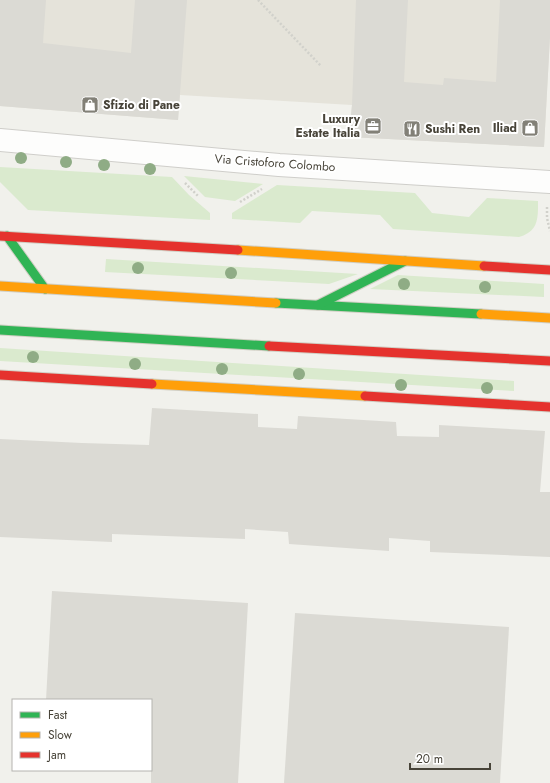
<svg xmlns="http://www.w3.org/2000/svg" width="550" height="783" viewBox="0 0 550 783" font-family="Jost,sans-serif">
<style>
.residential{fill:#e5e3da}
.green{fill:#daeace}
.building{fill:#dbdad4}
.lines{fill:none;stroke-linecap:round;stroke-linejoin:round}
.street-casing{stroke:#cfceca;stroke-width:24}
.fast-casing{stroke:#d0cec3;stroke-width:11}
.slow-casing{stroke:#d0cec3;stroke-width:11}
.jam-casing{stroke:#d0cec3;stroke-width:11}
.path{stroke:#d1d1cb;stroke-width:2.5;stroke-dasharray:2 2;stroke-linecap:butt}
.street{stroke:#fdfdfc;stroke-width:22}
.fast{stroke:#30b455;stroke-width:9}
.slow{stroke:#ff9f0a;stroke-width:9}
.jam{stroke:#e5322d;stroke-width:9}
.tree{fill:#8fac85}
.labels{text-anchor:middle;dominant-baseline:central;stroke-width:4;stroke-linejoin:round;paint-order:stroke}
.poi-label{font-size:12px;font-weight:bold;fill:#474338;stroke:#fff;text-anchor:start}
.street-label{font-size:12px;fill:#474338;stroke:#fff}
</style>
<rect width="100%" height="100%" fill="#f1f1ec"/>
<!-- residential -->
<path class="residential" d="M0,0H550V36L544,147L349,137L352,105L180,95L178,120L0,106Z"/>
<!-- green -->
<g class="green">
<path d="M0,167L172,177L189,195L210,213V220L28,210L0,182Z"/>
<path d="M184,176L263,184L235,201L205,197Z"/>
<path d="M277,185L415,193L432,213L469,217L487,198L538,201C538,212 539,227 528,233C525,235 522,236 519,237L393,229L380,215L312,211L300,223L232,219V213Z"/>
<path d="M106,259L358,274L329,284L105,272Z"/>
<path d="M398,275L544,284V297L370,289Z"/>
<path d="M0,348L514,381V391L0,361Z"/>
</g>
<!-- building -->
<g class="building">
<path d="M0,0H46L43,43L131,53L135,0H187L178,120L0,106Z"/>
<path d="M356,0H408L404,82L443,85L444,78L496,82L500,0H550V37L544,147L349,137L352,105Z"/>
<path d="M152,408L258,414V427L297,429L298,416L396,422L397,436L439,437V425L545,431L540,492H550V557L430,552V541L389,538V551L289,544L288,532L245,529V539L112,534V542L0,537V439L82,443L149,445Z"/>
<path d="M52,591L248,603L238,783H151V700H46Z"/>
<path d="M295,613L509,627L500,783H284Z"/>
</g>
<g class="lines">
<!-- street casing -->
<g class="street-casing">
<path id="street" d="M0,140L279,165L550,182"/>
</g>
<!-- fast casing -->
<g class="fast-casing">
<g id="fast">
<path d="M7,236L45,289"/>
<path d="M276,303L481,314"/>
<path d="M318,305L405,261"/>
<path d="M0,330L269,346"/>
</g>
</g>
<!-- slow casing -->
<g class="slow-casing">
<g id="slow">
<path d="M238,250L484,266"/>
<path d="M0,286L276,303"/>
<path d="M481,314L550,318"/>
<path d="M152,384L365,396"/>
</g>
</g>
<!-- jam casing -->
<g class="jam-casing">
<g id="jam">
<path d="M0,236L238,250"/>
<path d="M484,266L550,270"/>
<path d="M269,346L550,361"/>
<path d="M0,375L152,384"/>
<path d="M365,396L550,407"/>
</g>
</g>
<!-- path -->
<g class="path">
<path d="M258,0L321,66"/>
<path d="M185,183L198,196"/>
<path d="M240,202L262,189"/>
<path d="M547,207V218L550,231"/>
</g>
<!-- street -->
<use href="#street" class="street"/>
<!-- fast -->
<use href="#fast" class="fast"/>
<!-- slow -->
<use href="#slow" class="slow"/>
<!-- jam -->
<use href="#jam" class="jam"/>
</g>
<!-- trees -->
<g class="tree">
<circle cx="21" cy="158" r="6"/>
<circle cx="66" cy="162" r="6"/>
<circle cx="104" cy="165" r="6"/>
<circle cx="150" cy="169" r="6"/>
<circle cx="138" cy="268" r="6"/>
<circle cx="231" cy="273" r="6"/>
<circle cx="404" cy="284" r="6"/>
<circle cx="485" cy="287" r="6"/>
<circle cx="33" cy="357" r="6"/>
<circle cx="135" cy="364" r="6"/>
<circle cx="222" cy="369" r="6"/>
<circle cx="299" cy="374" r="6"/>
<circle cx="401" cy="385" r="6"/>
<circle cx="487" cy="388" r="6"/>
</g>
<!-- icons -->
<defs>
<g id="shop-square" transform="scale(0.9)"><rect x="-9" y="-9" width="18" height="18" rx="4" fill="#828077" stroke="#fff"/><path d="M-5-2.5h2.3a2.7 3.5 0 0 1 5.4 0H5L5.5 6h-11ZM-1.5-2.5h3a1.5 2.3 0 0 0-3 0Z" fill="#fff"/></g>
<g id="office-square" transform="scale(0.9)"><rect x="-9" y="-9" width="18" height="18" rx="4" fill="#828077" stroke="#fff"/><path d="M-6-3h4V-5.5h4V-3h4V5H-6ZM-1-4.5V-3h2v-1.5ZM-6 0V1H6V0Z" fill="#fff"/></g>
<g id="restaurant-square" transform="scale(0.9)"><rect x="-9" y="-9" width="18" height="18" rx="4" fill="#828077" stroke="#fff"/><path d="M-5-6h1v4h1v-4h1v4h1v-4h1v5L-1.5 .5V6h-2V.5L-5-1ZM5-6V6H3V1.5H1.5Q1.5-4 5-6Z" fill="#fff"/></g>
</defs>
<g fill-rule="evenodd">
<use href="#shop-square" x="90" y="105"/>
<use href="#office-square" x="373" y="126"/>
<use href="#shop-square" x="530" y="128"/>
<use href="#restaurant-square" x="412" y="129"/>
</g>
<g class="labels">
<!-- poi labels -->
<g class="poi-label">
<text x="103" y="105">Sfizio di Pane</text>
<text x="360" y="119" text-anchor="end">Luxury<tspan x="360" dy="14">Estate Italia</tspan></text>
<text x="517" y="128" text-anchor="end">Iliad</text>
<text x="425" y="129">Sushi Ren</text>
</g>
<!-- street labels -->
<g class="street-label">
<text transform="translate(275 163) rotate(4)">Via Cristoforo Colombo</text>
</g>
</g>
<!-- legend -->
<rect x="12" y="699" width="140" height="72" fill="#ffffff" stroke="#b5b4af"/>
<rect x="20" y="712" width="20" height="6" fill="#30b455" stroke="#b5b4af"/>
<text x="48" y="719" font-size="12" fill="#474338">Fast</text>
<rect x="20" y="732" width="20" height="6" fill="#ff9f0a" stroke="#b5b4af"/>
<text x="48" y="739" font-size="12" fill="#474338">Slow</text>
<rect x="20" y="752" width="20" height="6" fill="#e5322d" stroke="#b5b4af"/>
<text x="48" y="759" font-size="12" fill="#474338">Jam</text>
<!-- scale -->
<path d="M410 763v6h80v-6" fill="none" stroke="#474338" stroke-width="2"/>
<text x="416" y="763" font-size="12" fill="#474338" stroke="#ffffff" stroke-width="3" paint-order="stroke">20 m</text>
</svg>
